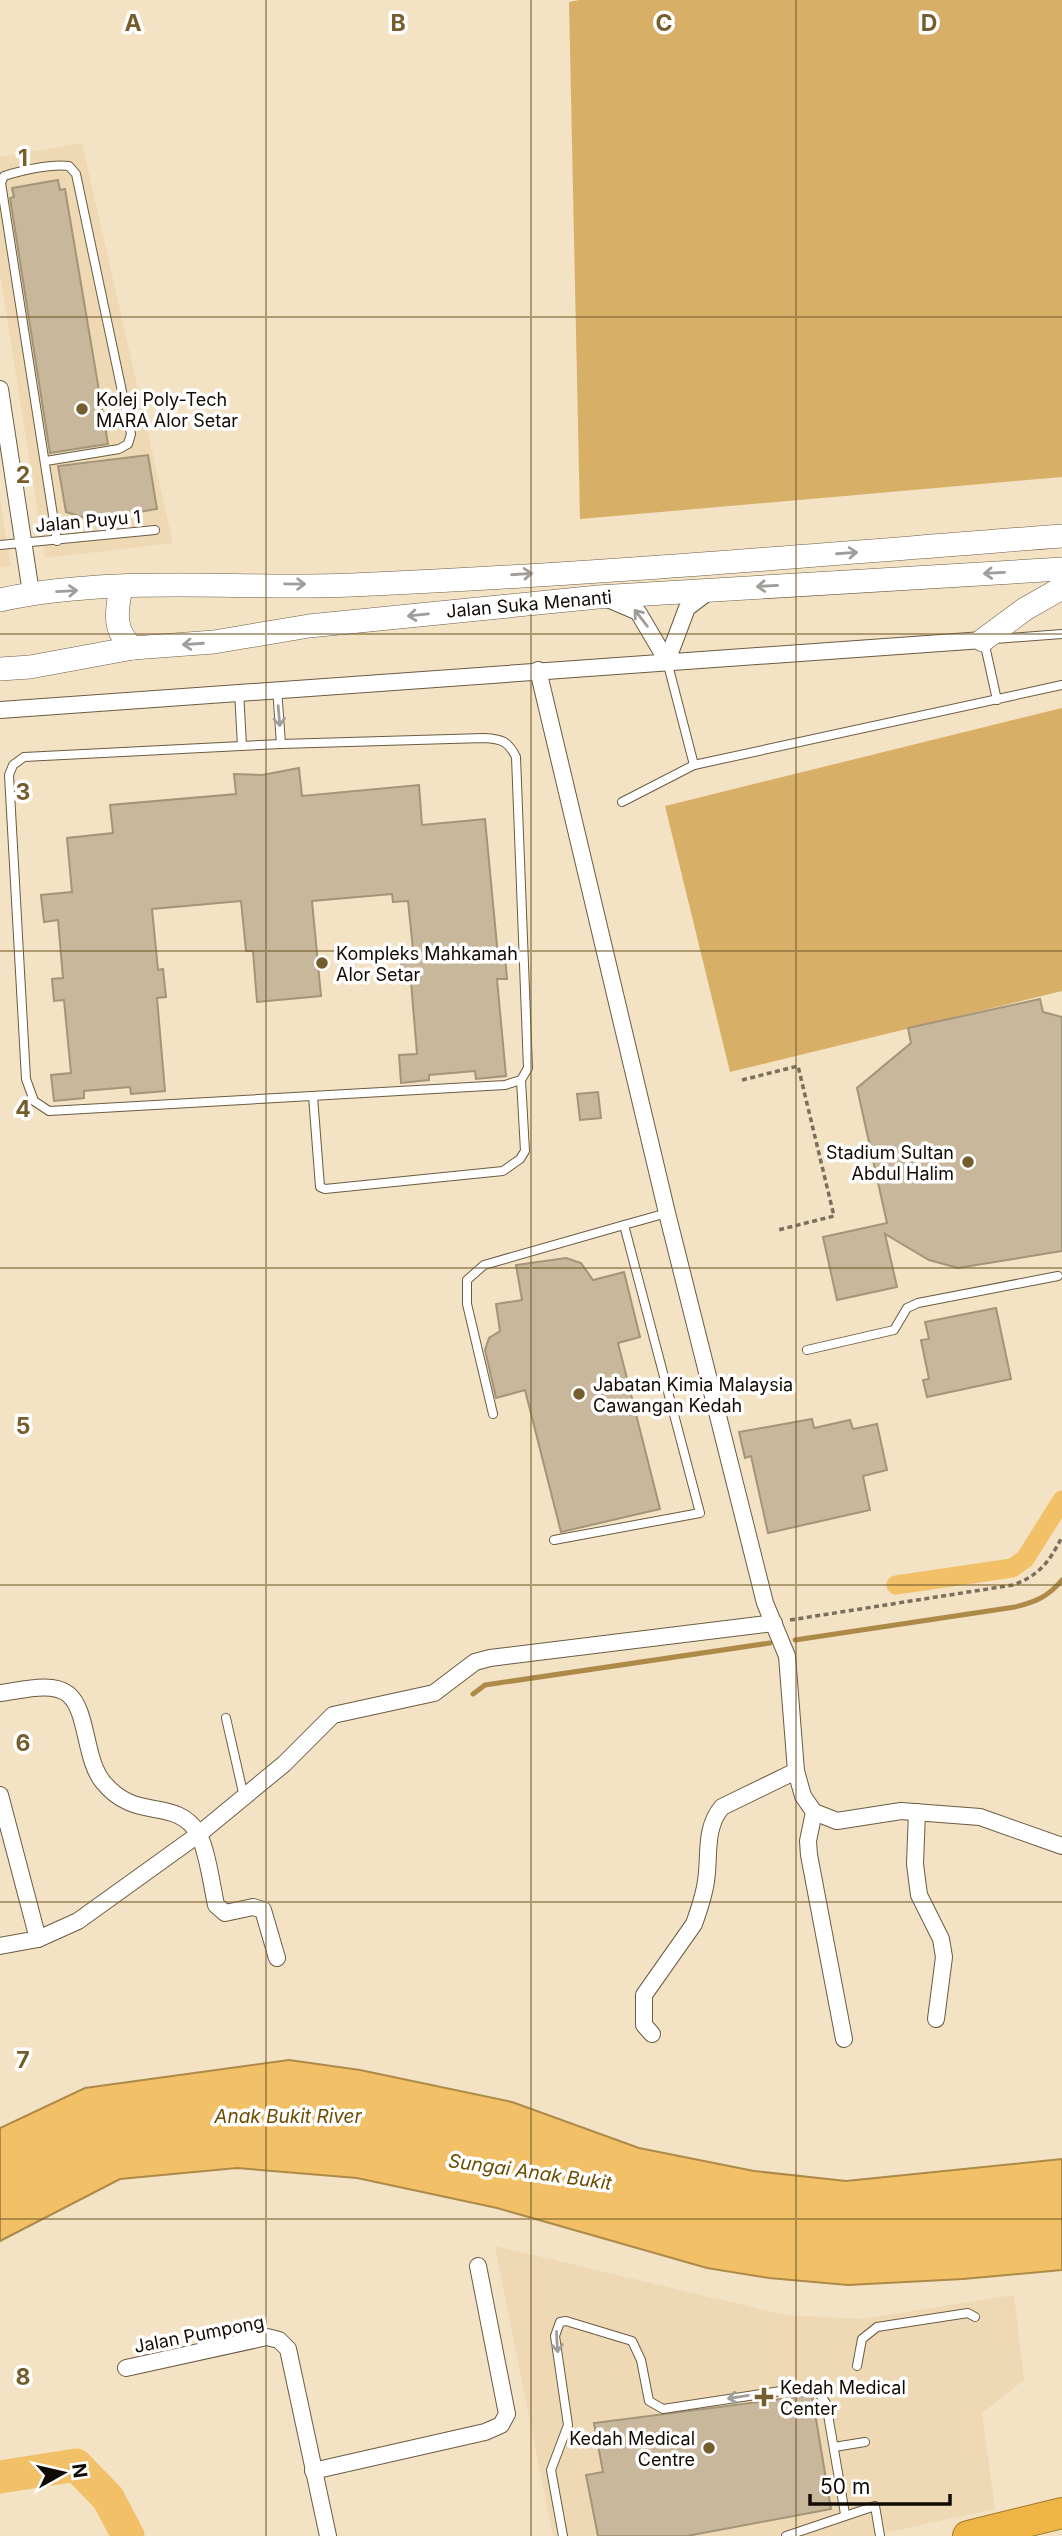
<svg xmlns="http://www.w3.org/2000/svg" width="1062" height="2536" viewBox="0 0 1062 2536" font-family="Inter,sans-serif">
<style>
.built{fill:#eed9b4}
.green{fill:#d7af67}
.water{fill:#f1c067;stroke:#ae8a49;stroke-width:2}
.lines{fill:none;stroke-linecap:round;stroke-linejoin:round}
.stream{stroke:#ae8a49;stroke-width:5}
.canal{stroke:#f1c067;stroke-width:19}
.river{stroke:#f1c067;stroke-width:33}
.building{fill:#c8b79b;stroke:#a49478;stroke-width:2}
.lane-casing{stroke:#6b5c42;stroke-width:10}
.street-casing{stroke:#6b5c42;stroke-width:18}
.secondary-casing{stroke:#6b5c42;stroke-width:24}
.highway-casing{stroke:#a17a2e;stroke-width:32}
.path{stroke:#7a6f5c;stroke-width:3.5;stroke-dasharray:5 3.5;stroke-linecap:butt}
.lane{stroke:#fff;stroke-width:8}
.street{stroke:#fff;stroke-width:16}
.secondary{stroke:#fff;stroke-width:23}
.highway{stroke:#eeb545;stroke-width:30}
.oneway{stroke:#a09d9a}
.grid{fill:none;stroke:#765d2e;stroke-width:2;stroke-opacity:0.55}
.poi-dot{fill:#765d2e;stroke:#fff;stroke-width:2.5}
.labels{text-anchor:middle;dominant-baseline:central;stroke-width:7;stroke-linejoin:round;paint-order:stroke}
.poi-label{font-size:18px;fill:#110b03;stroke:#fff;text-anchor:start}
.street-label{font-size:18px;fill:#110b03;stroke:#fff}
.water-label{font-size:19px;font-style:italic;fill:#6c4d01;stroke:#fff}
.grid-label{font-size:23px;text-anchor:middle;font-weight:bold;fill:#765d2e;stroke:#fff;stroke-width:7;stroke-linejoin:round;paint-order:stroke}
</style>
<rect width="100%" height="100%" fill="#f3e2c4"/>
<!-- built -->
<g class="built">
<path d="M82,143L173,543L45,558L0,274V157Z"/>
<path d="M0,499L11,566L0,568Z"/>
<path d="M495,2246L785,2315L861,2319L1014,2295L1024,2380L982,2413L995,2509L870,2536H553Z"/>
</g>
<!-- green -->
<g class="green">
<path d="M579,0H1062V477L580,519L569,2Z"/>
<path d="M1062,708V991L730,1072L665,806Z"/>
</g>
<!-- water -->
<path class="water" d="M289,2060L360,2070L512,2102L639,2148L754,2171L846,2181L1062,2159V2270L963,2279L848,2285L769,2278L707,2268L497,2208L357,2178L237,2168L120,2179L0,2241V2128L85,2088Z"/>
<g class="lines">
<!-- stream -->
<g class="stream">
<path d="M795,1640L1015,1607C1035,1602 1048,1597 1062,1580"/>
<path d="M473,1694L485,1685L770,1643"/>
</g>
<!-- canal -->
<path class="canal" d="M896,1585L1012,1568L1025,1559L1062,1500"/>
<!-- river -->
<path class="river" d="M0,2477L76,2465L108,2498L128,2536"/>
</g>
<!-- building -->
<g class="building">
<path d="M58,180L60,190L65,189L108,444L50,453L10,198L14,197L12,188Z"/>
<path d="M148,455L157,509L91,520L66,512L58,466Z"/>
<path d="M299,768L302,796L419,785L422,825L485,819L498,956H505L507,979H497L506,1076L476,1079L475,1071L429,1075V1080L401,1083L399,1055L417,1054L411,982H403L401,960L414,959L408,901L393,902L392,894L312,901L321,996L257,1002L253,951H246L241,901L152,909L158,970L163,969L166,997L157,998L165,1091L131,1094L130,1087L84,1091V1098L54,1101L51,1075L71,1073L64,1000L54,1001L52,979L63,978L58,920L44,922L41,895L72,892L67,838L113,833L110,805L236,794L234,774L262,775Z"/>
<path d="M1040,999L1043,1012L1062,1017V1251L958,1268L929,1260L885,1234L897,1287L837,1300L823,1237L887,1223L857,1088L911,1043L908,1028Z"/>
<path d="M598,1092L601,1118L580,1120L577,1094Z"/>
<path d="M566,1258L581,1263L593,1280L624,1272L640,1337L618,1343L660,1509L561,1532L525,1390L496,1398L485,1350L489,1338L500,1331L496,1304L522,1300L516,1265Z"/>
<path d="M996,1308L1011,1379L927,1397L923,1380L929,1379L921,1340L929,1339L925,1322Z"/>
<path d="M812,1419L814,1428L850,1420L853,1429L877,1424L887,1470L863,1476L870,1510L768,1533L751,1456L745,1458L739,1432Z"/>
<path d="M812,2395L831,2509L687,2536H598L586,2475L603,2472L594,2423Z"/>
</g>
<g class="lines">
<!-- lane casing -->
<g class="lane-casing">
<g id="lane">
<path d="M46,461L119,449L128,444L131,434L76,174L69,166C49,164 24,170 4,176L1,183L57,541"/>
<path d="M0,545L155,530"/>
<path d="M995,639L1062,634"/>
<path d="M984,641L997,700"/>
<path d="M667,661L694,765"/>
<path d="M277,688L281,744"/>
<path d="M239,691L242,746"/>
<path d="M484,738C502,739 508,741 516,757L528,1068L521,1080L505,1085L49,1111L34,1101L26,1079L9,775L13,765L24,757L281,744Z"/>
<path d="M622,802L694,765L1062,685"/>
<path d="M313,1096L320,1187L325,1189L503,1171L520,1159L525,1151L521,1080"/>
<path d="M624,1225L667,1213"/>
<path d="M807,1350L894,1330L907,1308L918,1303L1058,1276"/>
<path d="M493,1414L467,1304V1280L484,1265L624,1225L700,1513L554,1540"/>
<path d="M226,1718L244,1797"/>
<path d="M857,2366L862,2339L877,2327L968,2313L975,2317"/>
<path d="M834,2447L865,2442"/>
<path d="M563,2536L551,2470L568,2425L555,2336L560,2322L566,2321L632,2341L641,2360L649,2401L663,2409L794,2389L815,2388L826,2403L845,2514"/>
<path d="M786,2536L875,2506L880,2536"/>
</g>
</g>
<!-- street casing -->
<g class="street-casing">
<g id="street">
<path d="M0,389L31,593"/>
<path d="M610,600L638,612L667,661"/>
<path d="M667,661L687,608L708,592"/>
<path d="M538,670L667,1213L765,1603L787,1656L796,1771L803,1796L814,1812L837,1821L901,1811L980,1817L1062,1846"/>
<path d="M0,710L983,640"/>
<path d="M0,1693C19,1691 52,1681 68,1694C88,1710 84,1759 103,1782C136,1823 175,1796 198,1833C207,1849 212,1886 216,1905L225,1913L253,1907L263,1910L277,1958"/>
<path d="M0,1795L38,1939"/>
<path d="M814,1812L808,1841L809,1855L844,2039"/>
<path d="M917,1812L915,1864L919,1895L941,1939L944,1957L936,2019"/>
<path d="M0,1946L38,1939L78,1921L199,1834L284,1764L333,1715L434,1693L475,1662L490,1658L774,1623"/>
<path d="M652,2034L644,2025V1995L694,1924C699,1910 704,1896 706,1881C710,1855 704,1828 722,1807L796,1771"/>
<path d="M126,2368L267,2337L279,2340L288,2349L328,2536"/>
<path d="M313,2471L485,2432L501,2425L507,2414L478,2266"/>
</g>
</g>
<!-- secondary casing -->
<g class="secondary-casing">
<g id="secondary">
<path d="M121,588C116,612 113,631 133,648"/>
<path d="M0,600C116,575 235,590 352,585C589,575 826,554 1062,536"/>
<path d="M983,640L1025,609L1062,588"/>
<path d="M0,669L30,667L133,648L214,642L309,626L598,597L1062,569"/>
</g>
</g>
<!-- highway casing -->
<g class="highway-casing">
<path id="highway" d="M968,2536L1062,2513"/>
</g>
<!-- path -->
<g class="path">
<path d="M742,1080L798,1066L834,1216L778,1230"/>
<path d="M790,1620L1013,1585C1040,1575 1049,1562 1062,1537"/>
</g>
<!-- lane -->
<use href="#lane" class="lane"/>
<!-- street -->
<use href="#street" class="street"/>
<!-- secondary -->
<use href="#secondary" class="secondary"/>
<!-- highway -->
<use href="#highway" class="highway"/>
</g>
<!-- one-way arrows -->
<defs><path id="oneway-shaft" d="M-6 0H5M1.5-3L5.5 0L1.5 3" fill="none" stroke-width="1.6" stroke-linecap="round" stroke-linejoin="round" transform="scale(1.75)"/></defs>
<g class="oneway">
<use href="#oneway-shaft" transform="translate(847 553) rotate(-4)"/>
<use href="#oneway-shaft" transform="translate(994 573) rotate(177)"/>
<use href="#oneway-shaft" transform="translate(522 574) rotate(-4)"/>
<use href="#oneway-shaft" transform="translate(295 584) rotate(1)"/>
<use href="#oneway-shaft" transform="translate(767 586) rotate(177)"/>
<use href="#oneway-shaft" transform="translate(67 591) rotate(-3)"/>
<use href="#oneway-shaft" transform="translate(418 615) rotate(174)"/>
<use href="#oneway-shaft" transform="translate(641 618) rotate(-128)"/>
<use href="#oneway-shaft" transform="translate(193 644) rotate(176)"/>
<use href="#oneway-shaft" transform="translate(279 716) rotate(85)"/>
<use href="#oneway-shaft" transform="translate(557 2342) rotate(87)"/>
<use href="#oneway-shaft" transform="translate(738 2397) rotate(171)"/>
</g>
<!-- grid -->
<path class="grid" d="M266,0V2536M531,0V2536M796,0V2536M0,317H1062M0,634H1062M0,951H1062M0,1268H1062M0,1585H1062M0,1902H1062M0,2219H1062"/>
<!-- markers -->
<g class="poi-dot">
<circle cx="82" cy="409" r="7"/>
<circle cx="322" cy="963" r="7"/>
<circle cx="968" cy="1162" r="7"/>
<circle cx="579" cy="1394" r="7"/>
<path d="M760.5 2386.5h7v7h7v7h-7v7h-7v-7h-7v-7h7z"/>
<circle cx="709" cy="2448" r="7"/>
</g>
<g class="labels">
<!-- poi labels -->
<g class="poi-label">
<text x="96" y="399">Kolej Poly-Tech<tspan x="96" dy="21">MARA Alor Setar</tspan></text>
<text x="336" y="953">Kompleks Mahkamah<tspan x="336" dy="21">Alor Setar</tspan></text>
<text x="954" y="1152" text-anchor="end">Stadium Sultan<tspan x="954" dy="21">Abdul Halim</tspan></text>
<text x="593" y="1384">Jabatan Kimia Malaysia<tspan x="593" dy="21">Cawangan Kedah</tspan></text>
<text x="780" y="2387">Kedah Medical<tspan x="780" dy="21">Center</tspan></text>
<text x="695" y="2438" text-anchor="end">Kedah Medical<tspan x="695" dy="21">Centre</tspan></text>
</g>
<!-- street labels -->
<g class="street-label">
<text transform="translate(88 521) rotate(-5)">Jalan Puyu 1</text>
<text transform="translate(529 604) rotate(-5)">Jalan Suka Menanti</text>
<text transform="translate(199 2334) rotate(-11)">Jalan Pumpong</text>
</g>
<!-- water labels -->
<g class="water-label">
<text x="288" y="2116">Anak Bukit River</text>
<text transform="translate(530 2172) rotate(8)">Sungai Anak Bukit</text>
</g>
</g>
<g class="grid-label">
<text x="133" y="31">A</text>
<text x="398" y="31">B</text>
<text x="664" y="31">C</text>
<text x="929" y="31">D</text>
<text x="23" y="166">1</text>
<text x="23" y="483">2</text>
<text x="23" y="800">3</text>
<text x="23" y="1117">4</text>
<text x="23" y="1434">5</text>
<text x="23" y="1751">6</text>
<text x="23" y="2068">7</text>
<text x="23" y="2385">8</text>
</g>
<!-- north arrow -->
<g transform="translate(63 2473) rotate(82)" stroke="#ffffff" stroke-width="5" paint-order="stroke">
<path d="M0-5L12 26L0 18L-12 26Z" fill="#110b03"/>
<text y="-10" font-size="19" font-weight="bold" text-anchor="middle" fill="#110b03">N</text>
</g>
<!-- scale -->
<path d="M810 2494v10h140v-10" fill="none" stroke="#110b03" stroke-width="3.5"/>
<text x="820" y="2494" font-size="21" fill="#110b03" stroke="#ffffff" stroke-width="5" paint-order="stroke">50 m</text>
</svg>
